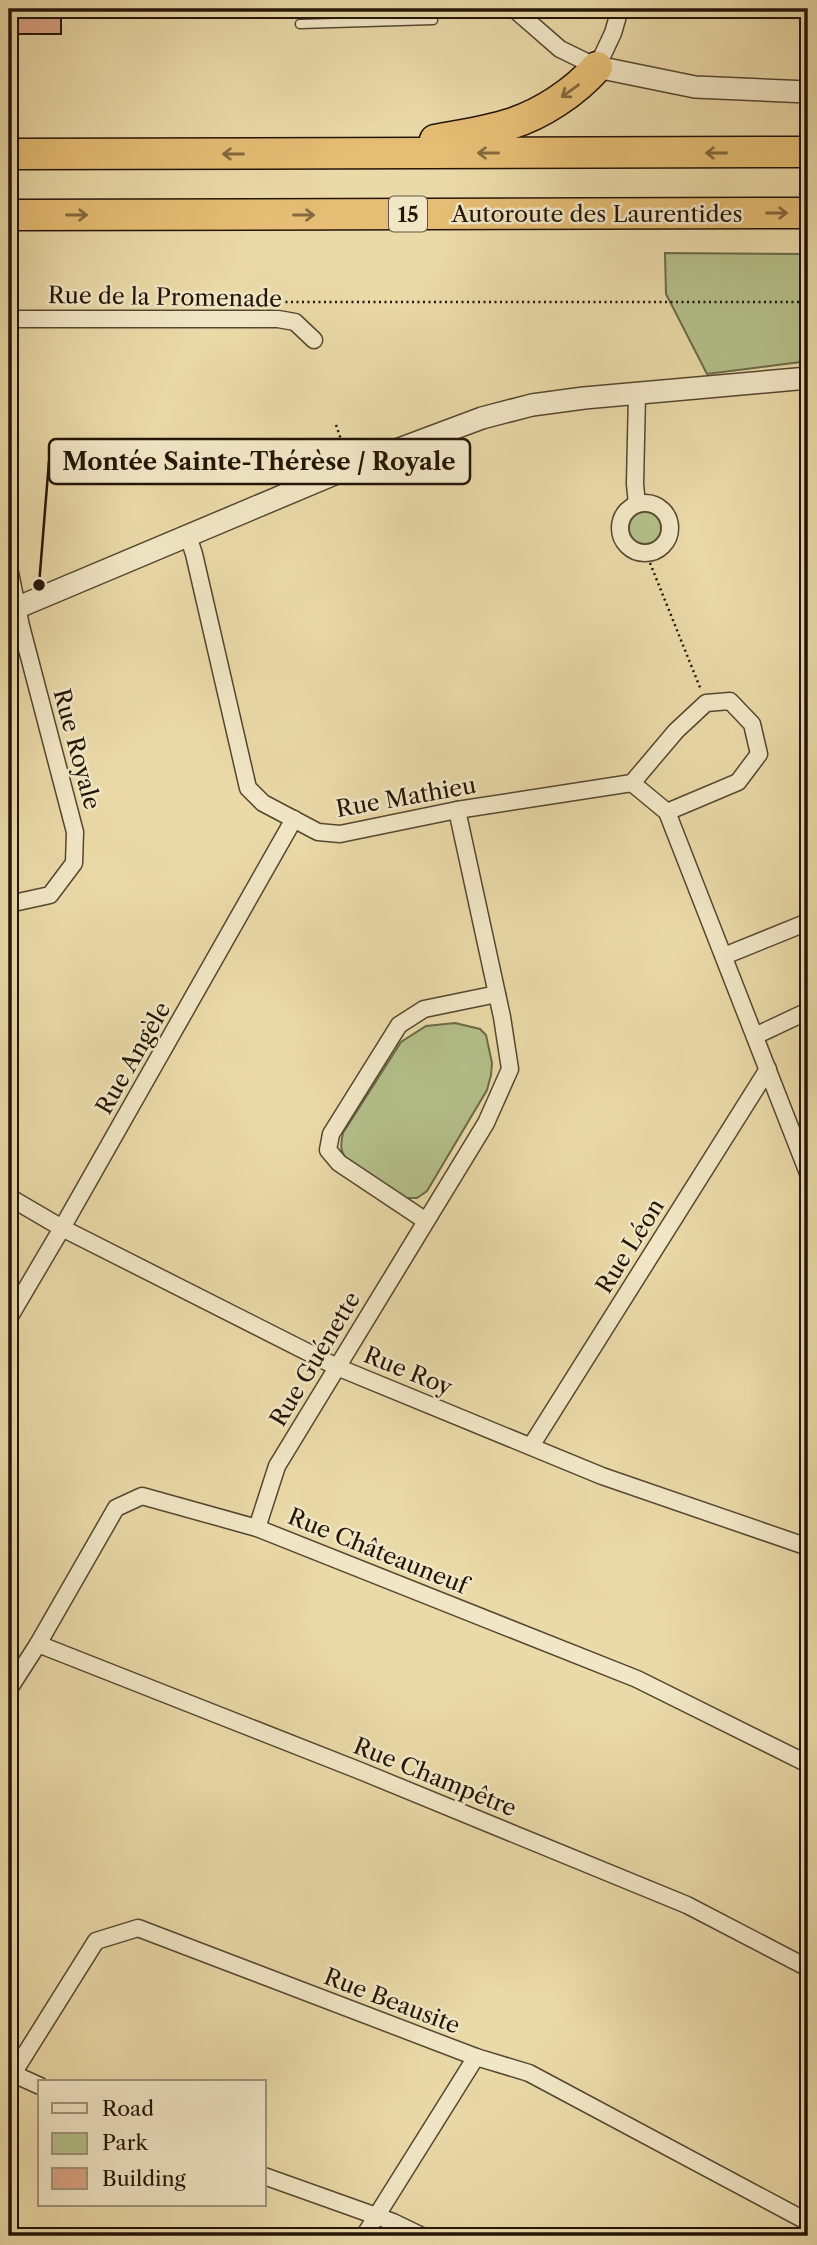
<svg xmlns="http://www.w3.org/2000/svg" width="817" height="2245" viewBox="0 0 817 2245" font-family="'Libre Caslon Text',serif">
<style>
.green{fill:#b4c08a;stroke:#6c6a49;stroke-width:2}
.building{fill:#dda385;stroke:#241508;stroke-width:2}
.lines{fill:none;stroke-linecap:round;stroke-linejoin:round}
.service-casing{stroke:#564630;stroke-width:11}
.minor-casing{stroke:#564630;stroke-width:19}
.tertiary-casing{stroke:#564630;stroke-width:24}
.motorway-casing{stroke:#241508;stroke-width:33}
.path{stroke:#241508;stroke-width:2.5;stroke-dasharray:2 3.5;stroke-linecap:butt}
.service{stroke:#f1e7c6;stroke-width:8}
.minor{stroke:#f1e7c6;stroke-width:16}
.tertiary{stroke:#f1e7c6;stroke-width:21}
.motorway{stroke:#e5bd74;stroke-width:30}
.oneway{stroke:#84693e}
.labels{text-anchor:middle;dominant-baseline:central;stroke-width:5;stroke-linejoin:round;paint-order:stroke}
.shield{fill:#f1e7c6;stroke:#625441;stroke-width:2}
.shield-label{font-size:21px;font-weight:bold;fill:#241508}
.street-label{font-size:23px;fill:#241508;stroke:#f1e7c6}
.leader{fill:none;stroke:#241508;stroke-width:2.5}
.callout-dot{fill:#241508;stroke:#f1e7c6;stroke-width:2.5}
.callout{fill:#f1e7c6;stroke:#241508;stroke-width:2.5}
.callout-label{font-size:24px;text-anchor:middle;font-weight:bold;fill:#241508}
</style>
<rect width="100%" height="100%" fill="#eadaa8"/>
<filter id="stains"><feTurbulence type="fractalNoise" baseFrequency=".00286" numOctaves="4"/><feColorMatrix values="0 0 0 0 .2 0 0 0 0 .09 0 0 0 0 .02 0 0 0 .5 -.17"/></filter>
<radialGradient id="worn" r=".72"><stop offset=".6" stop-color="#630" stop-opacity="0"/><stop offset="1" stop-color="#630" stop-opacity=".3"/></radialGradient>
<!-- green -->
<g class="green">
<path d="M665,253L808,254V361L707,374L666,294Z"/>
<circle cx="645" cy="528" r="16"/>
<path d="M455,1023L480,1029L486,1035L492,1063L491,1075L487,1090L427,1191L417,1198H405L349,1162C340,1152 340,1146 343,1133L401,1042L426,1026Z"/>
</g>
<!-- building -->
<rect class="building" x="9" y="9" width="52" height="25"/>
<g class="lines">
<!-- service casing -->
<g class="service-casing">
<path id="service" d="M300,24L433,20L428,9"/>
</g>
<!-- minor casing -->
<g class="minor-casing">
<g id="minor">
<path d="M514,9L560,49L597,67L613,33L620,9"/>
<path d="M9,319H278L295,322L314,340"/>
<path d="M637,394L635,484L637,504"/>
<circle cx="645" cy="528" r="25"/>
<path d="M188,536L194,554L248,788L263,803L318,832L340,834L457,810L632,783L667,812L808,1173"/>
<path d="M9,568L21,626L75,832L74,863L50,895L9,904"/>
<path d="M632,783L676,731L706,703L730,701L752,724L759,754L738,782L667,812"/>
<path d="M724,956L808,922"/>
<path d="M755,1036L808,1011"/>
<path d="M9,1197L62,1228L337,1367L602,1476L808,1547"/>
<path d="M426,1221L339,1163L328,1150L331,1134L399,1025L424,1009L497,994"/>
<path d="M9,1318L62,1228L294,819"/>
<path d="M531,1446L768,1069"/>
<path d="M257,1528L277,1466L486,1123L510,1069L502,1017L457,810"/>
<path d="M38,1644L358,1770L687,1905L808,1968"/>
<path d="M9,1689L38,1644L116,1508L142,1496L257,1528L637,1679L808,1764"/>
<path d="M9,2072L40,2086"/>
<path d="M9,2080L96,1941L138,1928L476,2057L529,2073L808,2222"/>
<path d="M264,2176L393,2222L422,2236"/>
<path d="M364,2236L476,2057"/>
</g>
</g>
<!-- tertiary casing -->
<g class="tertiary-casing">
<g id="tertiary">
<path d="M597,67L695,87L808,92"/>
<path d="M9,611L351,467L482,418L532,405L584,398L808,378"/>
</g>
</g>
<!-- motorway casing -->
<g class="motorway-casing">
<g id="motorway">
<path d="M435,140C460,135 486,132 510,124C542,114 575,92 597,67"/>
<path d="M9,154L808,152"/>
<path d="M9,215L808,213"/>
</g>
</g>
<!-- path -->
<g class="path">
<path d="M280,302H808"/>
<path d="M336,425L345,451"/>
<path d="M650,563L701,690"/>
</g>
<!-- service -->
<use href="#service" class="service"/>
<!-- minor -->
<use href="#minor" class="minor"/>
<!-- tertiary -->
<use href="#tertiary" class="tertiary"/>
<!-- motorway -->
<use href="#motorway" class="motorway"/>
</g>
<!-- one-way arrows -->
<defs><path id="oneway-shaft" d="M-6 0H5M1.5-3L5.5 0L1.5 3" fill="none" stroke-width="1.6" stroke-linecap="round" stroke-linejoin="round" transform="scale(1.75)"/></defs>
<g class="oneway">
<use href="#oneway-shaft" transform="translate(570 91) rotate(144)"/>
<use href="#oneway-shaft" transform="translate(488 153) rotate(180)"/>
<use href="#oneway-shaft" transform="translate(716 153) rotate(180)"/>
<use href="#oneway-shaft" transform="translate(233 154) rotate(180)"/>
<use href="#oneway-shaft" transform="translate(777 213)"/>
<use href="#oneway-shaft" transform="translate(77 215)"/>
<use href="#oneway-shaft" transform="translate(304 215)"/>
</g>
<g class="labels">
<!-- shield labels -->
<rect class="shield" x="389" y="196.5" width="38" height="35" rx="5"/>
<g class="shield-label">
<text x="408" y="214">15</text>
</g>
<!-- street labels -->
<g class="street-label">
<text x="597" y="214">Autoroute des Laurentides</text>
<text transform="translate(165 297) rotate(1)">Rue de la Promenade</text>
<text transform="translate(77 749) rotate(75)">Rue Royale</text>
<text transform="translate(406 797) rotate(-10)">Rue Mathieu</text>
<text transform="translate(133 1058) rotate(-60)">Rue Angèle</text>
<text transform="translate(630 1246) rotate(-58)">Rue Léon</text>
<text transform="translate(315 1359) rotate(-59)">Rue Guénette</text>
<text transform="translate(408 1371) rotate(22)">Rue Roy</text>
<text transform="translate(378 1551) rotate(22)">Rue Châteauneuf</text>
<text transform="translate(435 1777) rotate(22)">Rue Champêtre</text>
<text transform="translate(392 2001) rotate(21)">Rue Beausite</text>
</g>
</g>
<!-- callouts -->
<path class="leader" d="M39 585L49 461"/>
<circle class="callout-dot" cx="39" cy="585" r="7"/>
<rect class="callout" x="49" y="439" width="421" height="45" rx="7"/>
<g class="callout-label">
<text x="259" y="470">Montée Sainte-Thérèse / Royale</text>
</g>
<!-- margin -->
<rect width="817" height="2245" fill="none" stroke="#eadaa8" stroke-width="35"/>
<rect x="10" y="10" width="796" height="2224" fill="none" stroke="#241508" stroke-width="3.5"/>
<rect x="18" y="18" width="782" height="2210" fill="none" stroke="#241508" stroke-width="2"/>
<!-- legend -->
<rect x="38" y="2080" width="228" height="126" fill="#f1e7c6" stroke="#9f937a" stroke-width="2"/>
<rect x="52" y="2103" width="35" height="10" fill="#f1e7c6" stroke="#9f937a" stroke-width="2"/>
<text x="102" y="2116" font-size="21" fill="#241508">Road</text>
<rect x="52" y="2133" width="35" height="21" fill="#b4c08a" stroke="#9f937a" stroke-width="2"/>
<text x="102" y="2150" font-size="21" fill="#241508">Park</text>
<rect x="52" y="2168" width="35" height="21" fill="#dda385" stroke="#9f937a" stroke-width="2"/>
<text x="102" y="2186" font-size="21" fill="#241508">Building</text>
<rect width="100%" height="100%" filter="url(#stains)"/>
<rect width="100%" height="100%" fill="url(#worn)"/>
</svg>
